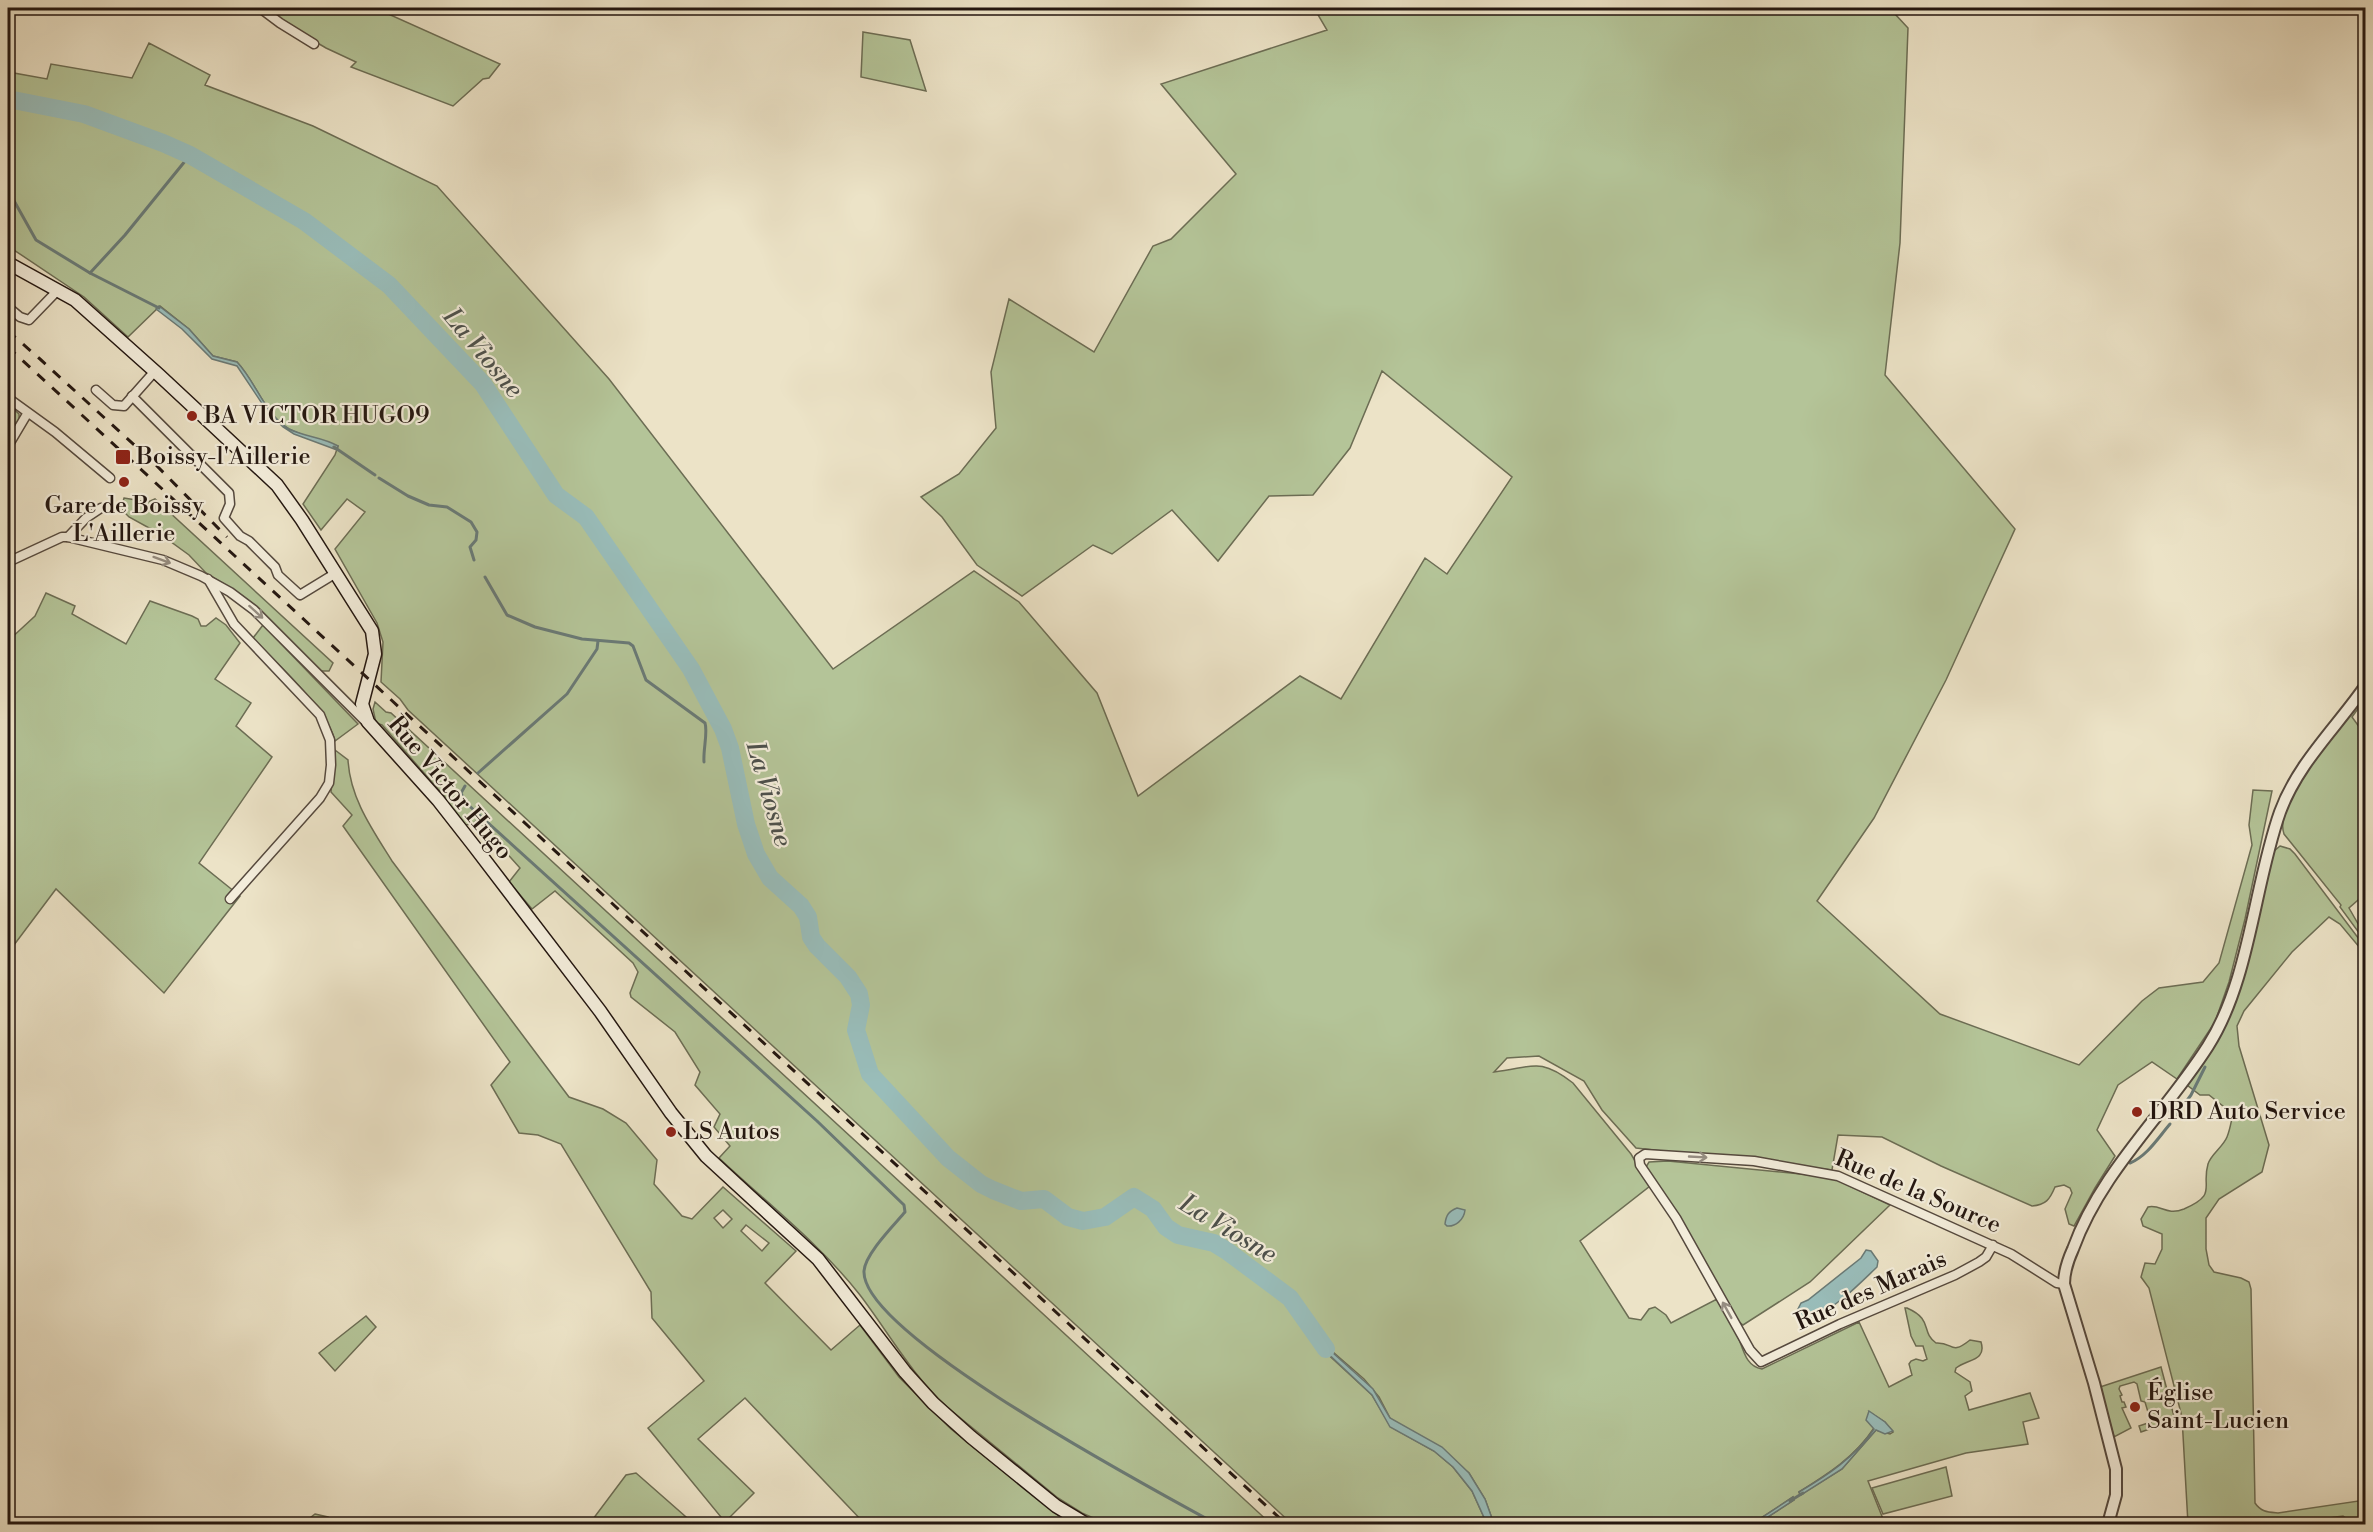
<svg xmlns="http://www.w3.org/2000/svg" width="2373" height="1532" viewBox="0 0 2373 1532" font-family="'Libre Bodoni',serif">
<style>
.green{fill:#b4c498;stroke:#6c6d54;stroke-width:1.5;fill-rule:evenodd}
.water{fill:#99bdba;stroke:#6a7a76;stroke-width:1.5}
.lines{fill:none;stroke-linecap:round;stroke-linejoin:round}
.stream{stroke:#6a7a76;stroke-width:3}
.river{stroke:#99bdba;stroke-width:18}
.minor-casing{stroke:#55493e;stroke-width:11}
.tertiary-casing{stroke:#55493e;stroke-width:14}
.secondary-casing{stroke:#231610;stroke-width:15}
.minor{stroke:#f3eddb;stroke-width:8}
.tertiary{stroke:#f3eddb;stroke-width:10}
.secondary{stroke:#f3eddb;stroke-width:12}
.rail{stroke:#231610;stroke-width:3;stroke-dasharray:10 10;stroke-linecap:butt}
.oneway{stroke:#958c80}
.poi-dot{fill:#8f2418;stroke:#f3eddb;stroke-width:2}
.labels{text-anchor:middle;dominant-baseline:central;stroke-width:4.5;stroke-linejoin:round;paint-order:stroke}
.poi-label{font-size:24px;fill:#231610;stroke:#f3eddb;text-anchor:start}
.street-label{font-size:24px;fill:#231610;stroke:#f3eddb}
.water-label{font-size:26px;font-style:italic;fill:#4c504c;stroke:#f3eddb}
</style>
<rect width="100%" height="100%" fill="#ece3c7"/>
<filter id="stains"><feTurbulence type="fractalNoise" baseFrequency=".00333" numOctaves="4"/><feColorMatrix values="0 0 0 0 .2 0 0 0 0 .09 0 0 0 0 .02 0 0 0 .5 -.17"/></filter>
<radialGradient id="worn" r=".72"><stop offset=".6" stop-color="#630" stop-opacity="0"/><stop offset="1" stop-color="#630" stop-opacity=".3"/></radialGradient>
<!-- green -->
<g class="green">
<path d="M258,8H375L500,64L489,78L483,79L453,106L351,67L356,62L326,48Z"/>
<path d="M1314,8H1880L1894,13L1908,28L1900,243L1885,375L2015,529L1946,680L1874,818L1817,901L1940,1014L2079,1065L2142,1001L2159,988L2203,982L2219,963L2252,845L2249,825L2253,790L2272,791L2245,919L2229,982L2215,1022L2177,1079L2152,1062L2118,1085L2097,1130L2115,1156L2095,1188L2074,1226L2069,1224L2065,1209L2072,1193L2070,1188L2064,1185L2055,1187C2050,1199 2046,1205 2032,1206L1941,1166L1882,1137L1838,1135L1832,1170L1636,1148L1602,1110L1584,1081L1539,1056L1507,1058L1494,1072C1532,1068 1538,1056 1573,1083L1631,1154L1650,1186L1580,1241L1629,1318L1641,1320L1649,1309L1655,1307L1666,1315L1671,1323L1717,1299C1723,1310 1731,1321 1736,1332C1743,1346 1744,1366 1762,1369L1859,1322L1889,1387L1912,1375L1909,1364L1911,1361L1916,1359L1923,1361L1927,1359L1923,1346H1916L1911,1336L1905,1308H1907C1934,1320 1920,1331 1936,1343C1954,1342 1950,1356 1970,1340L1981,1342C1987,1361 1967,1359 1956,1368L1955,1372L1970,1382L1972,1391L1965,1396L1969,1410L2030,1393L2039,1418L2023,1422L2028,1444L1966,1453L1868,1481L1885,1524H1757L1794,1500L1793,1497L1752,1524H1494L1485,1499L1469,1473L1390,1418L1379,1397L1364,1379L1310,1332L1321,1348L1372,1395L1391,1427L1434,1451L1453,1467L1472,1491L1487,1524H1292L408,710L400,699L381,682L383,642L377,623L335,549L365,512L347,499L321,530L303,504L335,455L338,446C322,441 304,437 289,429C265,415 256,382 237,362L213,356L189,329L160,306L128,337L84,297L8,246V72L47,79L51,64L132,78L149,43L210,75L205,85L313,126L437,186L609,379L833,669L974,571L1019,602L1097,693L1138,796L1300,676L1341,699L1425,558L1447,574L1512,477L1382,371L1350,448L1313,495L1269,496L1218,561L1172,510L1112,554L1093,545L1022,596L977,565L942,517L921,497L959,474L996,428L991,372L1009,299L1094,352L1153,246L1171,239L1236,174L1161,84L1327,30ZM1869,1412L1885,1422L1893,1432L1890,1434L1876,1430L1842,1469L1800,1495L1799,1492C1828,1474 1855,1457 1874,1428Z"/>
<path d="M863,32L910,40L926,91L861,77Z"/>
<path d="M8,404L19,414C20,423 16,430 8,433Z"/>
<path d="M124,498L148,502L155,499L333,663L329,671H321L259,609L229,587L206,573L189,555L160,534L129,517L123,511L122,505Z"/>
<path d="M46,593L75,606L72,614L126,644L150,601L192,616L198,619L201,626H206L216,618L226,625L240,643L215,679L251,703L236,726L272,757L199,863L240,896L164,993L56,889L8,953V641L35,616Z"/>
<path d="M263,625L358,724L335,741C327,708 277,664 253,638Z"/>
<path d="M2365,692V699L2352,717L2365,735V894L2349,908L2365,936V941L2340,907L2341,905L2284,834C2272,803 2346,718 2365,692Z"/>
<path d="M375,702L386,712L391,713L1271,1524H1107L1082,1513L1058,1498L947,1407C911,1374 889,1333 860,1295C820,1244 767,1203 719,1158L730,1146L714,1127L720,1114L695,1085L700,1072L675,1032L631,997L630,993L638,972L633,963L555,891L532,909L509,882L520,868L477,820L472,824L465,825L445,800V797L382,725L376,723L373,709Z"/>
<path d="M335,750L348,760C350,798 372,829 392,861L569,1097L603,1109L626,1123L657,1160L654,1184L682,1216L692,1219L723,1187L796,1251L765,1283L831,1350L860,1325L899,1377L951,1429L1069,1524H865L745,1398L698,1439L754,1493L725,1522L648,1428L704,1381L652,1318L651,1292L561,1144L538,1135L519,1133L491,1085L510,1062L343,826L352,815L331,792ZM723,1210L732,1219L723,1228L714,1218ZM746,1225L769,1243L762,1251L741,1231Z"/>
<path d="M2280,846L2290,849L2295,854L2365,947V954L2340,924L2329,917L2292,952L2244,1011L2237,1026L2239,1046L2269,1145L2262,1172L2219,1199L2206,1218V1249L2209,1265L2214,1272L2241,1278L2249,1282L2251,1289L2255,1503C2261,1512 2268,1512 2278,1513L2365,1500V1524H2354L2343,1516L2314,1520L2312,1524H2188L2182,1417L2149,1288L2141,1277L2145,1263L2155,1264L2162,1249V1234L2143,1226L2141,1219L2148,1207C2161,1204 2166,1216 2184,1209C2218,1194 2201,1188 2208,1164C2211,1154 2223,1147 2227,1137C2230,1130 2231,1122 2233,1114L2209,1095H2200L2187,1085C2199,1068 2214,1050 2223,1031C2248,975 2260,912 2273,852Z"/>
<path d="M1668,1161L1831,1177L1890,1205L1810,1282L1743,1325L1738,1321L1646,1167L1649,1162Z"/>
<path d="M366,1316L376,1327L335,1371L319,1353Z"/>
<path d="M2161,1367L2175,1420L2141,1432L2139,1426L2151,1422L2145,1402L2141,1401L2137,1384L2134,1382L2120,1386L2119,1389L2122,1395L2120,1396L2122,1402H2124L2126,1407L2122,1408L2131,1428L2114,1437L2100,1387Z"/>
<path d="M1946,1467L1952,1496L1883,1514L1872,1488Z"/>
<path d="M636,1473L694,1524L590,1523L626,1475Z"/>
<path d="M315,1514L328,1517L335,1524H302Z"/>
</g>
<!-- water -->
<g class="water">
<path d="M159,306L189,329L213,356L237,362C256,382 265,415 289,429C305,437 323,437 338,446L337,450L294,434L283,427L267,411L237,366L212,359L182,329L156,309Z"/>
<path d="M1457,1208L1465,1210C1464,1220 1455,1227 1447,1226L1445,1224C1446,1215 1449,1211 1457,1208Z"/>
<path d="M1866,1250L1871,1251L1878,1261L1877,1267C1852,1291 1840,1304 1809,1320L1801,1318L1797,1311L1801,1303L1808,1300L1861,1258Z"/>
<path d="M1315,1328L1332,1352L1373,1389L1390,1418L1442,1447L1469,1473L1485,1499L1494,1524H1487L1472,1491L1453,1467L1434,1451L1390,1427L1372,1395L1322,1348L1310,1331Z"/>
<path d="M1869,1411L1885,1422L1893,1431L1885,1434L1876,1430L1842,1469L1801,1495L1799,1492C1828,1475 1855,1457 1874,1429L1866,1420Z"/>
<path d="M1793,1497L1794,1500L1757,1524H1752Z"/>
</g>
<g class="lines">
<!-- stream -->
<g class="stream">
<path d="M8,190L36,240L90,273L125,235L190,155"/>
<path d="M90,273L159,308"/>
<path d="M334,447L375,475"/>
<path d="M379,478L408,496L429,505L447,507L471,522L477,532L476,540L470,547L474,560"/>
<path d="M485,577L507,615L535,627L582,639L629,643L633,646L646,680L705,723C708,732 703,750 704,762"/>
<path d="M478,773L567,694L597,649L598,641"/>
<path d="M465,786L461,793L465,802L817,1121L904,1205L905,1212C894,1225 865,1254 864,1271C861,1335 1157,1491 1216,1524"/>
<path d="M2175,1117L2191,1095L2205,1067"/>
<path d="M2130,1163C2147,1156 2158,1138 2170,1124"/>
<path d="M1790,1501L1803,1493"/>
</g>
<!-- river -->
<path class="river" d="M8,99L84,114L163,143L190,155L304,221L389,285L483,384L556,495L586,517L691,669L723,729L730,748L746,824L756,854L770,878L801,906L808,917L811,937L817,946L848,977L859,994L861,1005L856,1030L870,1074L948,1158L981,1184L993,1190L1021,1201L1044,1199L1068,1217L1083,1221L1105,1217L1134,1197L1153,1209L1166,1227L1178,1235L1214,1243L1227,1251L1290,1298L1326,1349"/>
<!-- minor casing -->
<g class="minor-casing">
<g id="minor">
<path d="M260,8L280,23L314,44"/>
<path d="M8,307L20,317L29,320L58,290"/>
<path d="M96,390L113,405L124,406L155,371"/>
<path d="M132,396L229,493L230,504L224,518L240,536L249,541L275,567L278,575L300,595L336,573"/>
<path d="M8,398L55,432L110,478"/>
<path d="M8,446L27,414"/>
<path d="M68,537L86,518L101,508"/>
<path d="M8,562L62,537H68L163,560L201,576L230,592L254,610L368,724"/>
<path d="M208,579L234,624L320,715L330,740L331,765L329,783L320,798L230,899"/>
<path d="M1993,1245L1986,1257L1979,1262L1955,1275L1840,1324L1761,1362L1750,1350L1676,1218L1640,1165L1639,1158L1645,1154L1754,1161L1838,1176L2011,1254L2057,1283L2064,1284"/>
</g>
</g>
<!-- tertiary casing -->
<g class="tertiary-casing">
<path id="tertiary" d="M2108,1524L2116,1495V1469L2094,1383L2064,1284C2064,1271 2068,1260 2073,1249C2101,1171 2165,1114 2208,1046C2250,980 2254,885 2280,812C2298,763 2336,728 2366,685"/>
</g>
<!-- secondary casing -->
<g class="secondary-casing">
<path id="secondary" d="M8,263L75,300L159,375L277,485L302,520L372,631L375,654L362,704L368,722L438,800L474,846L600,1011L671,1113L706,1156L818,1259L905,1372L933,1403L971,1437L1056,1506L1086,1524"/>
</g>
<!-- minor -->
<use href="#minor" class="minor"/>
<!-- tertiary -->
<use href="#tertiary" class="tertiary"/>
<!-- secondary -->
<use href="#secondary" class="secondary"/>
<!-- rail -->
<g class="rail">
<path d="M8,331L40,359L155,464L227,537"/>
<path d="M8,347L1286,1524"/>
</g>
</g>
<!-- one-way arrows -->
<defs><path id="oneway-shaft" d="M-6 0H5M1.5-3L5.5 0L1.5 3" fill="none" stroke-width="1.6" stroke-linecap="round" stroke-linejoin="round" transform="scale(1.5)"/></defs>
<g class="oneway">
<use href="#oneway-shaft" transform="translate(162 560) rotate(20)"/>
<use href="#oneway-shaft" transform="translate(256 612) rotate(42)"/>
<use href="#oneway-shaft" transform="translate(1698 1157) rotate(3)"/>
<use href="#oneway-shaft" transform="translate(1727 1310) rotate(-119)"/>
</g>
<!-- markers -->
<g class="poi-dot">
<circle cx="192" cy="416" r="6"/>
<rect x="115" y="449" width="16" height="16" rx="3"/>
<circle cx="124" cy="482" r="6"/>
<circle cx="2137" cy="1112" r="6"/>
<circle cx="671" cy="1132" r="6"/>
<circle cx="2135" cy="1407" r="6"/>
</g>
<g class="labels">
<!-- poi labels -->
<g class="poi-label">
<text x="204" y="416">BA VICTOR HUGO9</text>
<text x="136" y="457">Boissy-l'Aillerie</text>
<text x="124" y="506" text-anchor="middle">Gare de Boissy<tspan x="124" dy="28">L'Aillerie</tspan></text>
<text x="2149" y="1112">DRD Auto Service</text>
<text x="683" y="1132">LS Autos</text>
<text x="2147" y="1393">Église<tspan x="2147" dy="28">Saint-Lucien</tspan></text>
</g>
<!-- street labels -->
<g class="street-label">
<text transform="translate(450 788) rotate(50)">Rue Victor Hugo</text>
<text transform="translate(1918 1192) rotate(23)">Rue de la Source</text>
<text transform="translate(1871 1291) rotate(-24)">Rue des Marais</text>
</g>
<!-- water labels -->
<g class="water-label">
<text transform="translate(483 353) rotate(50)">La Viosne</text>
<text transform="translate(769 794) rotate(74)">La Viosne</text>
<text transform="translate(1228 1229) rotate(31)">La Viosne</text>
</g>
</g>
<!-- margin -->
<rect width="2373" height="1532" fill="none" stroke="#ece3c7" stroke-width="30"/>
<rect x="9" y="9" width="2355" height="1514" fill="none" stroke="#231610" stroke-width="3"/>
<rect x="15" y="15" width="2343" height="1502" fill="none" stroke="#231610" stroke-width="1.5"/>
<rect width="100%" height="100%" filter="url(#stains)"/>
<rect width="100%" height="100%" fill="url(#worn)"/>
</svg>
